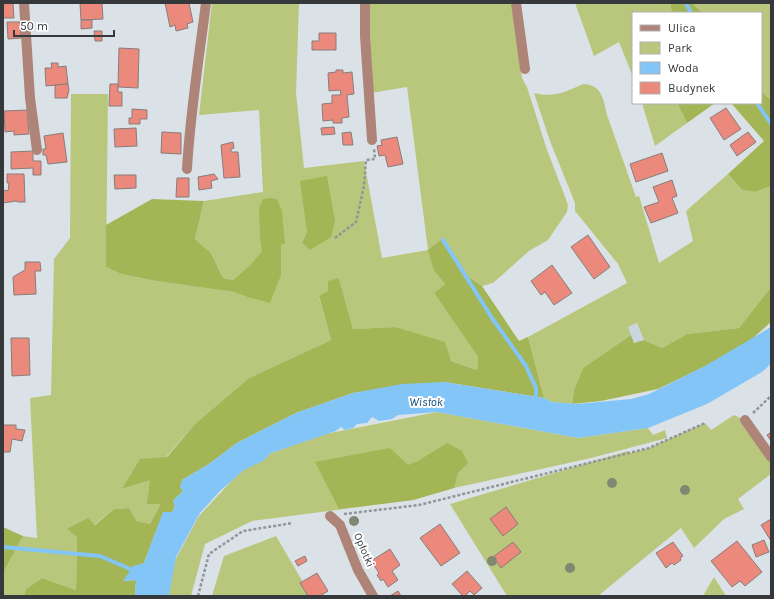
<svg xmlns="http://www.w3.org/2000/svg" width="774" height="599" viewBox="0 0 774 599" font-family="Karla,sans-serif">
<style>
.built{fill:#c9d6e0}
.green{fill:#b8c77c;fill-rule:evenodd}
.forest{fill:#a4b556}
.water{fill:#84c5f8}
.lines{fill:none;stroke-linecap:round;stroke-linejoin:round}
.stream{stroke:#84c5f8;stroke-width:4}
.building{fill:#ec897d;stroke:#867d7c}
.path{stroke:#909599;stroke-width:2.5;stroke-dasharray:3 2;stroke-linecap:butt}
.minor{stroke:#ae8478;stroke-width:10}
.tree{fill:#808773}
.labels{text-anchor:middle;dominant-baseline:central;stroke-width:4;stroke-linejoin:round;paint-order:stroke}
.street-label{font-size:11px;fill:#36393b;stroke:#fff}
.water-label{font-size:12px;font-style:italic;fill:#0c4e77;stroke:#fff}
</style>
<rect width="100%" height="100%" fill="#dbe2e7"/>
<!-- built -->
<path class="built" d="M637,323L644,340L634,343L628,327Z"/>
<!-- green -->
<g class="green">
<path d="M212,3H299L296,93L304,168L364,161L382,258L428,250L407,87L371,93L368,3H512L522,78L527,87L547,150L564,194L568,205L567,212L548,240L529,251L493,283L482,286L466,275L442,239L434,271L445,284L434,293L478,357L477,370L451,361L395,327L353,329L339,278L328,291L319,297L331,340L249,378L195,424L166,457L123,489L150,479L162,503L150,524L137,521L129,508L114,509L94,525L67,529L77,536L76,590L42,578L26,589L24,596H3V573L23,536L37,538L30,398L51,395L54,259L70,238L71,94H108L106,267L121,274L156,281L234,292L247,297L281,275V244H285L260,238L263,250L249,266L233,280L223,278L211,253L195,239L204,201L263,192L259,110L199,115ZM307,232L310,250L302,243Z"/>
<path d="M575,3H670L672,13H633V77L619,42L594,56Z"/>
<path d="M693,3H771V100L761,91V13H703L695,6Z"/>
<path d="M583,84C602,84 604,101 607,115L636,197L639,196L659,263L693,241L686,211L728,174L742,190L755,192L771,186V287L739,328L687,334L662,348L644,340L637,323L628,327L631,335L583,368L574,390L572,404L552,402L544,398L528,337L627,283L618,264L575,211V203L550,141L534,93C554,98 565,92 583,84Z"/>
<path d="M642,103H677L687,123L655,146Z"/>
<path d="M437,412L578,438L648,428L653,435L665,430L667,438L591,458L454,488L413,500L252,521L205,544L191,596H167L165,579L199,516L249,462L315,436Z"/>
<path d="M734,415L745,420L771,457V474L738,499L744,509L724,519L694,548L681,528L598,596H507L450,504L628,451L630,453L649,448L705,423L711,430Z"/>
<path d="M276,536L311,596H212L224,556Z"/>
<path d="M714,577L726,596H703Z"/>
</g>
<!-- forest -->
<g class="forest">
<path d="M670,3H693L695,6L703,13H672Z"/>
<path d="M761,91L771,100V186L755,192L742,190L728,174L764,141L731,103H761Z"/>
<path d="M677,103H715L687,123Z"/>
<path d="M327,176L335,221L331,237L310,250L302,243L307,232L300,181Z"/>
<path d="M270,198L277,199L282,211L285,244H281V275L270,303L247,297L234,292L156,281L121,274L106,267V225L152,199L204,201L195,239L211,253L223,278L233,280L249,266L262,251L260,238L259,208L263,199Z"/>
<path d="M442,239L466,275L482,286L519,341L528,337L544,398L444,382L353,393L296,413L237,443L209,464L182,480L183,491L173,501L175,506L172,512L158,526L144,563L124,581L136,580L135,596H24L26,589L42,578L76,590L77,537L67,529L88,518L95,525L114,509L129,508L137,521L150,524L161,504H147L150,480L122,489L140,459L167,457L195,424L249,378L331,340L319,296L328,291V281L339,278L353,329L395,327L445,342L451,361L477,370L478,357L434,293L445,284L434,271L428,250Z"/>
<path d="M771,287V322L741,349L658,389L601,401L572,404L574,390L583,368L631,335L634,343L644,340L662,348L687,334L739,328Z"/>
<path d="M447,443L462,451L468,463L458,473L454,488L413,500L339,509L315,462L390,448L408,465L418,461Z"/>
<path d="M3,527L23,536L3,573Z"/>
</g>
<!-- water -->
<path class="water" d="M771,327V364L762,372L707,404L648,428L578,438L437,412L398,415L392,419L379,421L372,417L367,423L357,424L353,428L345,430L341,427L336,431L271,453L263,461L244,470L220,491L200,513L176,557L169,596H135L136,580L123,581L133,566L144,563L163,512H172L175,506L173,501L183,491L180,487L182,480L209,464L237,443L296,413L353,393L402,384L444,382L544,398L552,402L577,404L631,399L649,394L705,366Z"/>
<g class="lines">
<!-- stream -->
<g class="stream">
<path d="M686,3L691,13"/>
<path d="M757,103L771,124"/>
<path d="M443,240L492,318L526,366L536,388V402"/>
<path d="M3,547L100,556L135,571"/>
</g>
</g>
<!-- building -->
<g class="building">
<path d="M3,3H13L14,18H3Z"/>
<path d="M80,3H102L103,19L81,20Z"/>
<path d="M165,3H189L193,22L187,24L188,28L176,31L175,25L170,27Z"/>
<path d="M81,20H92V28L81,29Z"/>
<path d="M7,22H20L21,38L8,39Z"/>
<path d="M94,31H102V41H95Z"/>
<path d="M319,33H336V50H312V41H319Z"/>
<path d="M119,48L139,49L138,88L118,87Z"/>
<path d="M51,63H58V67L66,66L68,84L46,86L45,68H52Z"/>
<path d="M336,70H343V73L352,72L354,94L347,95L349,117L342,118V123H333V120L323,121L322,104L332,103V95H341L340,90L329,91L328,73L336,72Z"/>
<path d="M68,84L69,90L67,98H55V85Z"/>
<path d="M110,84H118V92H122V106H109Z"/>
<path d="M726,108L741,129L724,140L710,118Z"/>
<path d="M132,109L147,110V119H140V124H129V118H132Z"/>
<path d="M27,110L29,134L14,135V131L5,132L4,111Z"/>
<path d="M334,127L335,134L322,135L321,128Z"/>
<path d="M136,128L137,146L115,147L114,129Z"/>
<path d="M162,132L181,133V154L161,153Z"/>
<path d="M351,132L353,145H343L342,133Z"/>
<path d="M748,132L756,142L737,156L730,145Z"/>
<path d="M63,133L67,162L48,164L46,155H43V149H46L44,136Z"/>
<path d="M397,137L403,164L388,167L385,155L379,156L377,146L382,145L381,140Z"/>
<path d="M233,142L234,148L231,149V152H238L240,177L224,178L221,145Z"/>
<path d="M33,151V161H41V175H33V168L11,169V152Z"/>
<path d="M662,153L668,171L636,182L630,164Z"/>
<path d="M7,174H24L25,202H18L16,201L3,203V190L8,191L9,183H7Z"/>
<path d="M214,174L218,179L211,181L212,188L199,190L198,177Z"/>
<path d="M114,175H136V188L115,189Z"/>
<path d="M177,178H189V197H176Z"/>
<path d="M672,180L677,196L672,198L678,213L651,223L644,207L659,202L653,187Z"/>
<path d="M588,235L610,267L594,279L571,247Z"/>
<path d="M25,262H40L41,271H35L36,294L14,295L13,277L25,270Z"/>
<path d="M552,265L572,293L554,305L545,292L541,295L531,281Z"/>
<path d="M11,338H29L30,375L12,376Z"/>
<path d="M3,425H16V429L25,430L22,441L12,439L10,452H3Z"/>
<path d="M771,432V441L767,435Z"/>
<path d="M506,507L518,524L503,536L490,519Z"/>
<path d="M771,519V541L761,525Z"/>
<path d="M440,524L460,553L441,566L420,538Z"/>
<path d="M764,540L769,552L756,557L752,545Z"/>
<path d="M737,541L762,572L745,586L740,581L732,587L711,561Z"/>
<path d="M513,542L521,552L501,568L493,557Z"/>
<path d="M673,542L683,556L680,558L681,560L674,565L672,563L666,568L656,553Z"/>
<path d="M390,549L400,565L392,571L398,580L388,587L383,579L381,581L377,575L379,573L371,561Z"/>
<path d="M305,556L307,561L298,566L295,561Z"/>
<path d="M467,571L482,588L474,595L470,591L465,596H463L452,584Z"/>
<path d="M317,573L328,591L320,596H308L300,583Z"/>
<path d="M398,591L401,596H390Z"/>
</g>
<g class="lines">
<!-- path -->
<g class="path">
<path d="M335,238L356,222L364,186L366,160L375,159L374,149"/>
<path d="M753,413L771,396"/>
<path d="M344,514L419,505L649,448L705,423"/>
<path d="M198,596L209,554L243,531L293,523"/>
</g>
<!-- minor -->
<g class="minor">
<path d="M24,3L30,98L37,150"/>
<path d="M365,3V36L372,140"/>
<path d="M516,3L525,69"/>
<path d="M187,169C190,114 199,58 206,3"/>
<path d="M745,420L771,457"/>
<path d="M330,516L340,525L358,570L373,596"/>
</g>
</g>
<!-- trees -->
<g class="tree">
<circle cx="612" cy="483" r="5"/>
<circle cx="685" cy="490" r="5"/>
<circle cx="354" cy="521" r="5"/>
<circle cx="492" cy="561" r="5"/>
<circle cx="570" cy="568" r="5"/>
</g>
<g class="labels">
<!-- street labels -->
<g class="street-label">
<text transform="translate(364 550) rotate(67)">Opłotki</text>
</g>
<!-- water labels -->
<g class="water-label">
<text x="426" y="402">Wisłok</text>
</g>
</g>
<!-- border -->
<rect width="774" height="599" fill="none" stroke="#36393b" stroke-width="8"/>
<!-- legend -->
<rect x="632" y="12" width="130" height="92" fill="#ffffff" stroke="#afb0b1"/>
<rect x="640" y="25" width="20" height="6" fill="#ae8478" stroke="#afb0b1"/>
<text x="668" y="32" font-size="12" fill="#36393b">Ulica</text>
<rect x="640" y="42" width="20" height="12" fill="#b8c77c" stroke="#afb0b1"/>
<text x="668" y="52" font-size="12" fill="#36393b">Park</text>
<rect x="640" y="62" width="20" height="12" fill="#84c5f8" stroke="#afb0b1"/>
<text x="668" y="72" font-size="12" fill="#36393b">Woda</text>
<rect x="640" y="82" width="20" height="12" fill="#ec897d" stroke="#afb0b1"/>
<text x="668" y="92" font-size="12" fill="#36393b">Budynek</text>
<!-- scale -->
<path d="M14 30v6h100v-6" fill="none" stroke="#36393b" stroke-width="2"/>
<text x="20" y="30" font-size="12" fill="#36393b" stroke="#ffffff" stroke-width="3" paint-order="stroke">50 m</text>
</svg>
